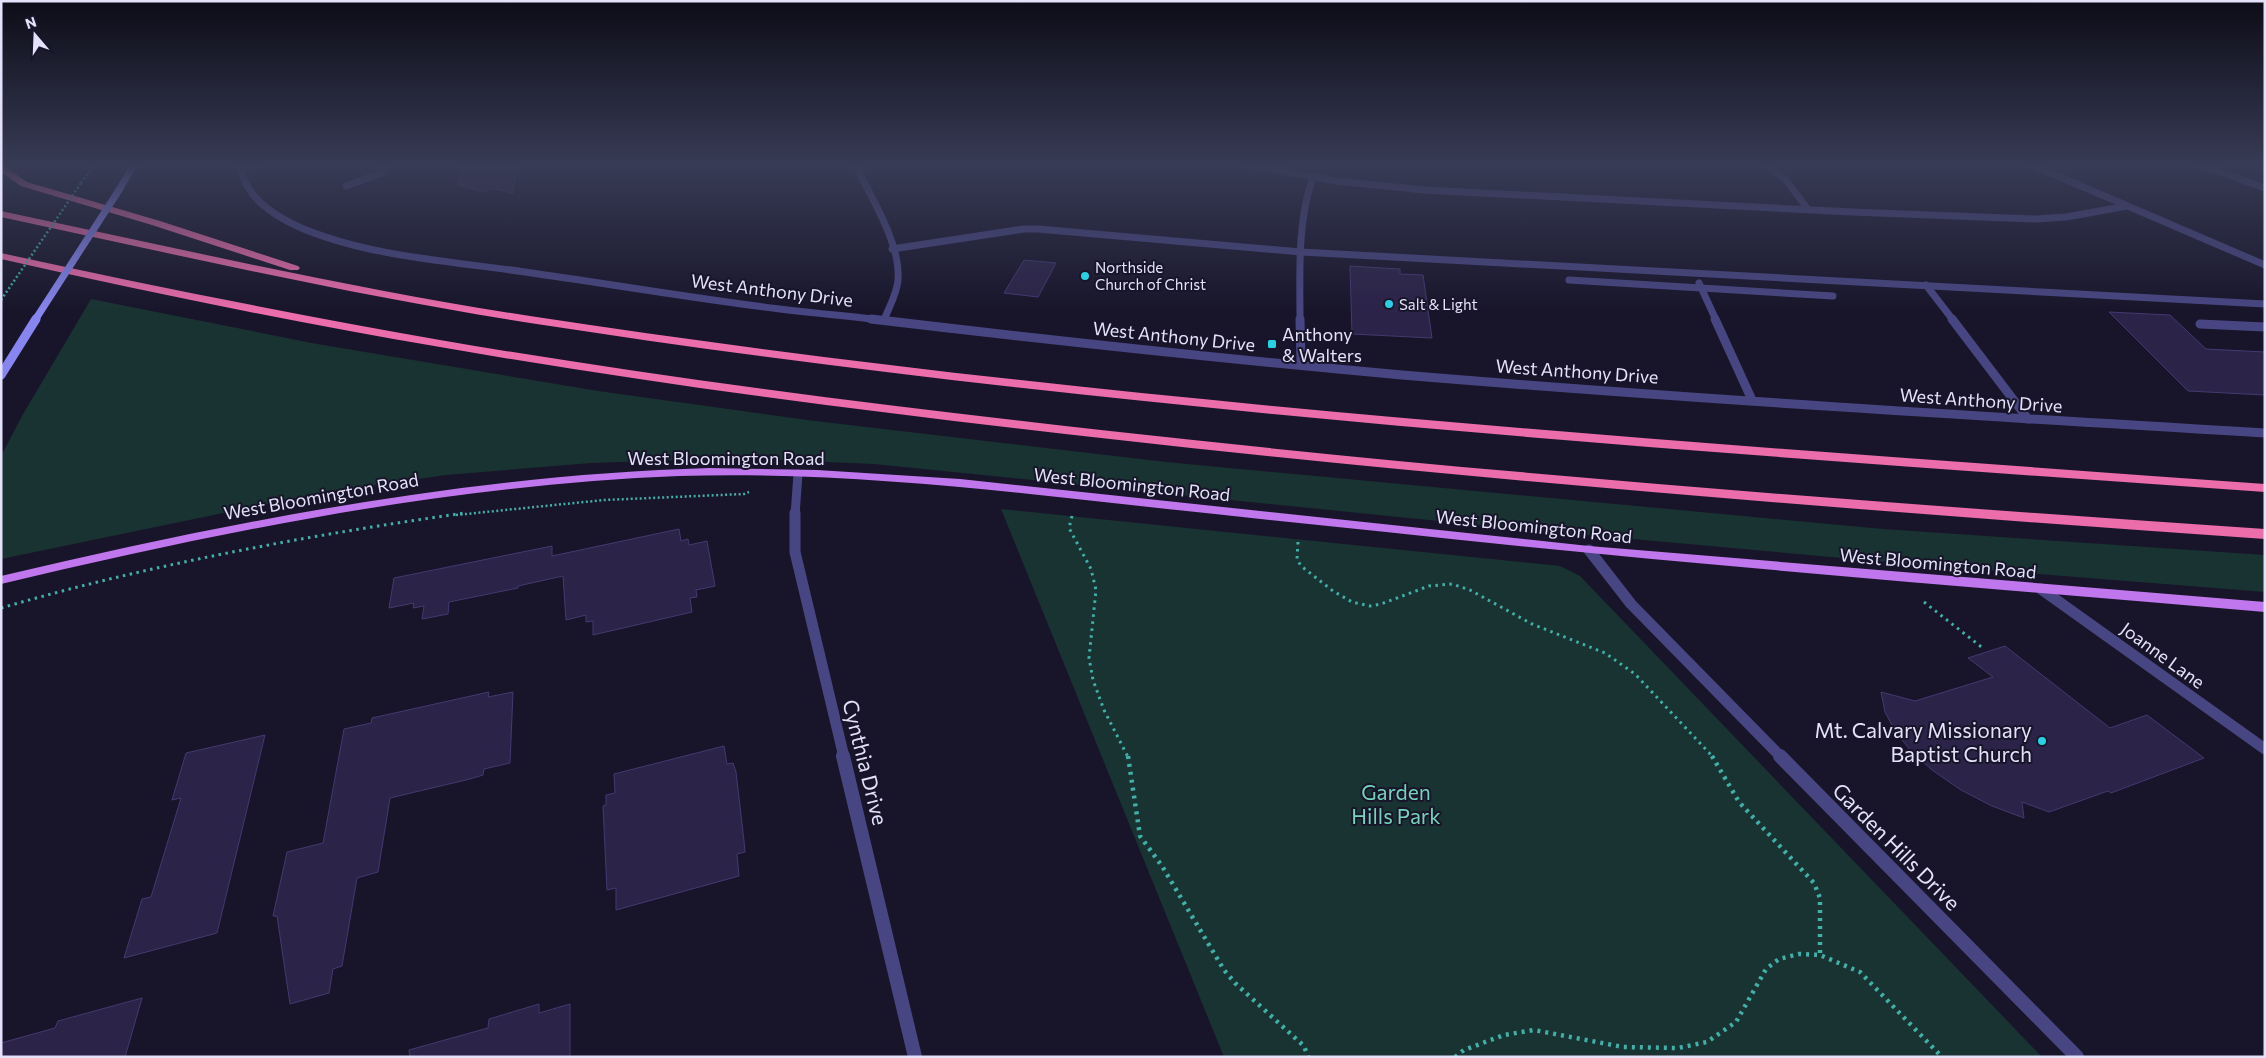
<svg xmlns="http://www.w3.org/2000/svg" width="2266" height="1058" viewBox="0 0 2266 1058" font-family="Commissioner,sans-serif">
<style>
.green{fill:#193332}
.building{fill:#2b2348;stroke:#443971}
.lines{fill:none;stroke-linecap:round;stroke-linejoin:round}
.path-far2{stroke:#42afa8;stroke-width:2.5;stroke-dasharray:2 2.5;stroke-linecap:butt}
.path-far1{stroke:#42afa8;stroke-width:3;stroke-dasharray:2.5 4.5;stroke-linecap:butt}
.path{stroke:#42afa8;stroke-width:4.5;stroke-dasharray:3 5;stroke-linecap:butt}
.service-far1{stroke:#484682;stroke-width:7}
.service{stroke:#484682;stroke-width:9}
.minor-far3{stroke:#484682;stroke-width:7}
.minor-far2{stroke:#484682;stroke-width:9}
.minor-far1{stroke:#484682;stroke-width:11}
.minor{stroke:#484682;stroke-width:14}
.tertiary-far1{stroke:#484682;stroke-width:7}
.tertiary{stroke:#484682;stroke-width:9}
.secondary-far1{stroke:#8785ef;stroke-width:7}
.secondary{stroke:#8785ef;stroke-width:9}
.primary{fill:#c077ed;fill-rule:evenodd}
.motorway{fill:#eb6daa;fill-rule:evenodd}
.path-bridge{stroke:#42afa8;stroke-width:2.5;stroke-dasharray:2 2.5;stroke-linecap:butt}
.secondary-bridge{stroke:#8785ef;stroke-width:7}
.poi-dot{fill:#27d0e2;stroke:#18152a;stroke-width:2}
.labels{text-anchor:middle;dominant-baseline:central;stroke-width:4;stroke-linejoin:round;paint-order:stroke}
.far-poi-label{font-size:15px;fill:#e4e2fb;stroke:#18152a;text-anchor:start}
.street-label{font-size:18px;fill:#e4e2fb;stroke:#18152a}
.poi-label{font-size:18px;fill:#e4e2fb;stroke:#18152a;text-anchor:start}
.near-poi-label{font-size:21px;fill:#e4e2fb;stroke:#18152a;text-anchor:end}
.near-street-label{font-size:21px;fill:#e4e2fb;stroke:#18152a}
.near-park-label{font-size:21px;fill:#76d3bb;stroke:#18152a}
</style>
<rect width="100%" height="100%" fill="#18152a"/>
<!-- green -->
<g class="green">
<path d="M91,299L317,344L598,391L815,421L1166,462L1883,529L2265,555V592L1910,564L1498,527L874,464L733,458L591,463L446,475L315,494L1,559V456L22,416Z"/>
<path d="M1001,509L1560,566L1580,576L2042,1057H1224Z"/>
</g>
<!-- building -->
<g class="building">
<path d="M462,164H516L513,193L492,188L484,192L458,185Z"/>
<path d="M1024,260L1056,263L1038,297L1004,293Z"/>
<path d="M1350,266L1400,269V274L1423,275L1432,338L1352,334Z"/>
<path d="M2109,312L2170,315L2206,349L2265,352V395L2188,391Z"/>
<path d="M679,529L681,541L688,539L689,545L707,541L715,586L696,590L697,597L690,598L692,612L593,635V621L586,622V615L566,620L563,576L518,586V588L449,602L448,614L422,619L424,606L413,608L414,603L389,608L394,578L552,546V556Z"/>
<path d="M2005,646L2110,728L2147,715L2204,758L2111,793L2108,791L2049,812L2022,802L2024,818L1992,806L1961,790L1932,770L1910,750L1895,731L1885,712L1881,692L1915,701L1993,677L1968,658Z"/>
<path d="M489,692L488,697L513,692L510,763L484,769L483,775L470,779L390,798L378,872L357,878L342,966L333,969L329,993L290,1004L277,916H273L287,852L323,843L344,729L371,723L372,718Z"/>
<path d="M265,735L217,933L124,958L142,899L151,897L181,798L172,800L186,753Z"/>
<path d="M724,746L727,764L733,763L736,772L744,841L745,852L737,854L739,876L616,910V888L607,890L603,806L606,805V795L615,793L614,774Z"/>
<path d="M142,998L125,1057H1V1043L55,1028L58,1021Z"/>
<path d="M539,1004V1013L570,1004V1057H410L409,1050L488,1028L489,1019Z"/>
</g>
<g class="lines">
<!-- path-far2 -->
<g class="path-far2">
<path d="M81,183L95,164"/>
<path d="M456,515L604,500L744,494L749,492"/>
</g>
<!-- path-far1 -->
<g class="path-far1">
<path d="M1072,516L1069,528L1091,569L1096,590L1089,658L1093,680L1104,710L1128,757"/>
<path d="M1298,542L1297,559L1301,566L1333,591L1352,602L1370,606L1381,604L1429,586L1452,584L1470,590L1532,624L1605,653L1635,674L1713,757"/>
<path d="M1924,602L1984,649"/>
<path d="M1,608C152,564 309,535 465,513"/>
</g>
<!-- path -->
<g class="path">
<path d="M1128,756L1140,836L1162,866L1224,970L1235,983L1304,1046L1308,1057"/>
<path d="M1712,756L1739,802L1814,883L1820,898V955"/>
<path d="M1455,1057L1464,1050L1504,1035L1534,1030L1623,1047L1678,1048L1707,1042L1736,1022L1766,969L1779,959L1799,954L1820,955L1860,972L1942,1057"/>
</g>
<!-- service-far1 -->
<g class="service-far1">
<path d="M2198,164L2265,188"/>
<path d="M346,186L384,172L385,164"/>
<path d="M892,249L1024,229H1038L1301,252L2265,304"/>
<path d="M1569,280L1833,296"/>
<path d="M1699,283L1716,320"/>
<path d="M1926,285L1953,320"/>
</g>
<!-- service -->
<g class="service">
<path d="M1715,319L1752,400"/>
<path d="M1952,319L2028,419"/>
<path d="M2200,324L2265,327"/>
</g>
<!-- minor-far3 -->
<g class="minor-far3">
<path d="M855,164C870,196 901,243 898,280C897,294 889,307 884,320"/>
<path d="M1242,164L1336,181L1425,190L1853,212L2035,219L2066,217L2127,206"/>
<path d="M1767,164L1786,180L1807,208"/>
<path d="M2030,164L2265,265"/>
<path d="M239,168L260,164"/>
<path d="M1300,320C1300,273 1297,222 1313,177"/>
</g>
<!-- minor-far2 -->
<g class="minor-far2">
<path d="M1300,319L1301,364"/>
<path d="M795,515L798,474"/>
</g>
<!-- minor-far1 -->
<g class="minor-far1">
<path d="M795,513V552L844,757"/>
<path d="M1589,550L1631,604L1781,757"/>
<path d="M2041,589L2265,749"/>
</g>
<!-- minor -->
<g class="minor">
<path d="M843,756L915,1057"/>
<path d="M1780,756L2077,1057"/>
</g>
<!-- tertiary-far1 -->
<path class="tertiary-far1" d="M240,164C244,196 271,214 299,227C369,257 450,261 525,272C603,283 680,296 757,306C799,312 840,315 882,320"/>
<!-- tertiary -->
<path class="tertiary" d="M871,319C1048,340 1225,359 1402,375C1690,399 1977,416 2265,433"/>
<!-- secondary-far1 -->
<g class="secondary-far1">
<path d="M119,190L134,164"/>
<path d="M35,320L37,317"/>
</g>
<!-- secondary -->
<path class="secondary" d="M1,375L36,319"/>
<!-- primary -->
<path class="primary" d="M709,468L817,470L960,479L1589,546L2265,602V612C1972,587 1679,564 1386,532C1280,521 1174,510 1067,498C938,484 809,472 679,476C449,485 224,531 1,584V576C234,521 469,475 709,468Z"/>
<!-- motorway -->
<g class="motorway">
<path d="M1,164L27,182L160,221L298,266L300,268L298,270H290L152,225L21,186L1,172Z"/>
<path d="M1,211C177,248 352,289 530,316C1105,404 1685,442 2265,484V492C1685,451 1105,412 530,323C352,295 177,255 1,217Z"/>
<path d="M1,253C147,285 293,314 440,340C662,378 886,406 1110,431C1494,474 1879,503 2265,529V539C1879,512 1494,482 1110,439C886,414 662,386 440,347C293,322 147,292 1,259Z"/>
</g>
<!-- path-bridge -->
<path class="path-bridge" d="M1,300L81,183"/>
<!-- secondary-bridge -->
<path class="secondary-bridge" d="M37,317L119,190"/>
</g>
<!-- sky -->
<linearGradient id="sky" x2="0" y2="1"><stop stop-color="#0d0c17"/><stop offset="0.53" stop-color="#373b55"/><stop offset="1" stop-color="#373b55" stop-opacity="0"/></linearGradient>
<rect width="2266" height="312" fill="url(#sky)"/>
<!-- markers -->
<g class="poi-dot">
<circle cx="1085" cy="276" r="5"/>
<circle cx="1389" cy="304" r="5"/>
<rect x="1267" y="339" width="10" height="10" rx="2.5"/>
<circle cx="2042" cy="741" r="5"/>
</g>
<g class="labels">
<!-- far-poi labels -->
<g class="far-poi-label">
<text x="1095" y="267">Northside<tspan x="1095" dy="17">Church of Christ</tspan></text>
<text x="1399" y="304">Salt &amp; Light</text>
</g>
<!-- street labels -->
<g class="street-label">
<text transform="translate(772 290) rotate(7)">West Anthony Drive</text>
<text transform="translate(1174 336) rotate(6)">West Anthony Drive</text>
<text transform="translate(1577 371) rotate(4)">West Anthony Drive</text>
<text transform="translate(1981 400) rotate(4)">West Anthony Drive</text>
<text x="726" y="458">West Bloomington Road</text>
<text transform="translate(1132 484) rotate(6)">West Bloomington Road</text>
<text transform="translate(321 496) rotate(-10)">West Bloomington Road</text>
<text transform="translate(1534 526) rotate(6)">West Bloomington Road</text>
<text transform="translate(1938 563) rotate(5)">West Bloomington Road</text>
<text transform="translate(2163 655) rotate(36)">Joanne Lane</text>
</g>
<!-- poi labels -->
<g class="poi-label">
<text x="1282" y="334">Anthony<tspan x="1282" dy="21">&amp; Walters</tspan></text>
</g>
<!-- near-poi labels -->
<g class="near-poi-label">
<text x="2032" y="729">Mt. Calvary Missionary<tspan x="2032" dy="24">Baptist Church</tspan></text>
</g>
<!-- near-street labels -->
<g class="near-street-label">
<text transform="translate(866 762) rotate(76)">Cynthia Drive</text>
<text transform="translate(1897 846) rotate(45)">Garden Hills Drive</text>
</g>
<!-- near-park labels -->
<g class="near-park-label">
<text x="1396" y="791">Garden<tspan x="1396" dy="24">Hills Park</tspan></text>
</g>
</g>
<!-- border -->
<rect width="2266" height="1058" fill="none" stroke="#e4e2fb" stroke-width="5"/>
<!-- north arrow -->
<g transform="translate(35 35) rotate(341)" stroke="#18152a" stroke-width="4" paint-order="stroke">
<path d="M0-4L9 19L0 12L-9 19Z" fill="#e4e2fb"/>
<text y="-8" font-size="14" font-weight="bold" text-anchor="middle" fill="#e4e2fb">N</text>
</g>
</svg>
